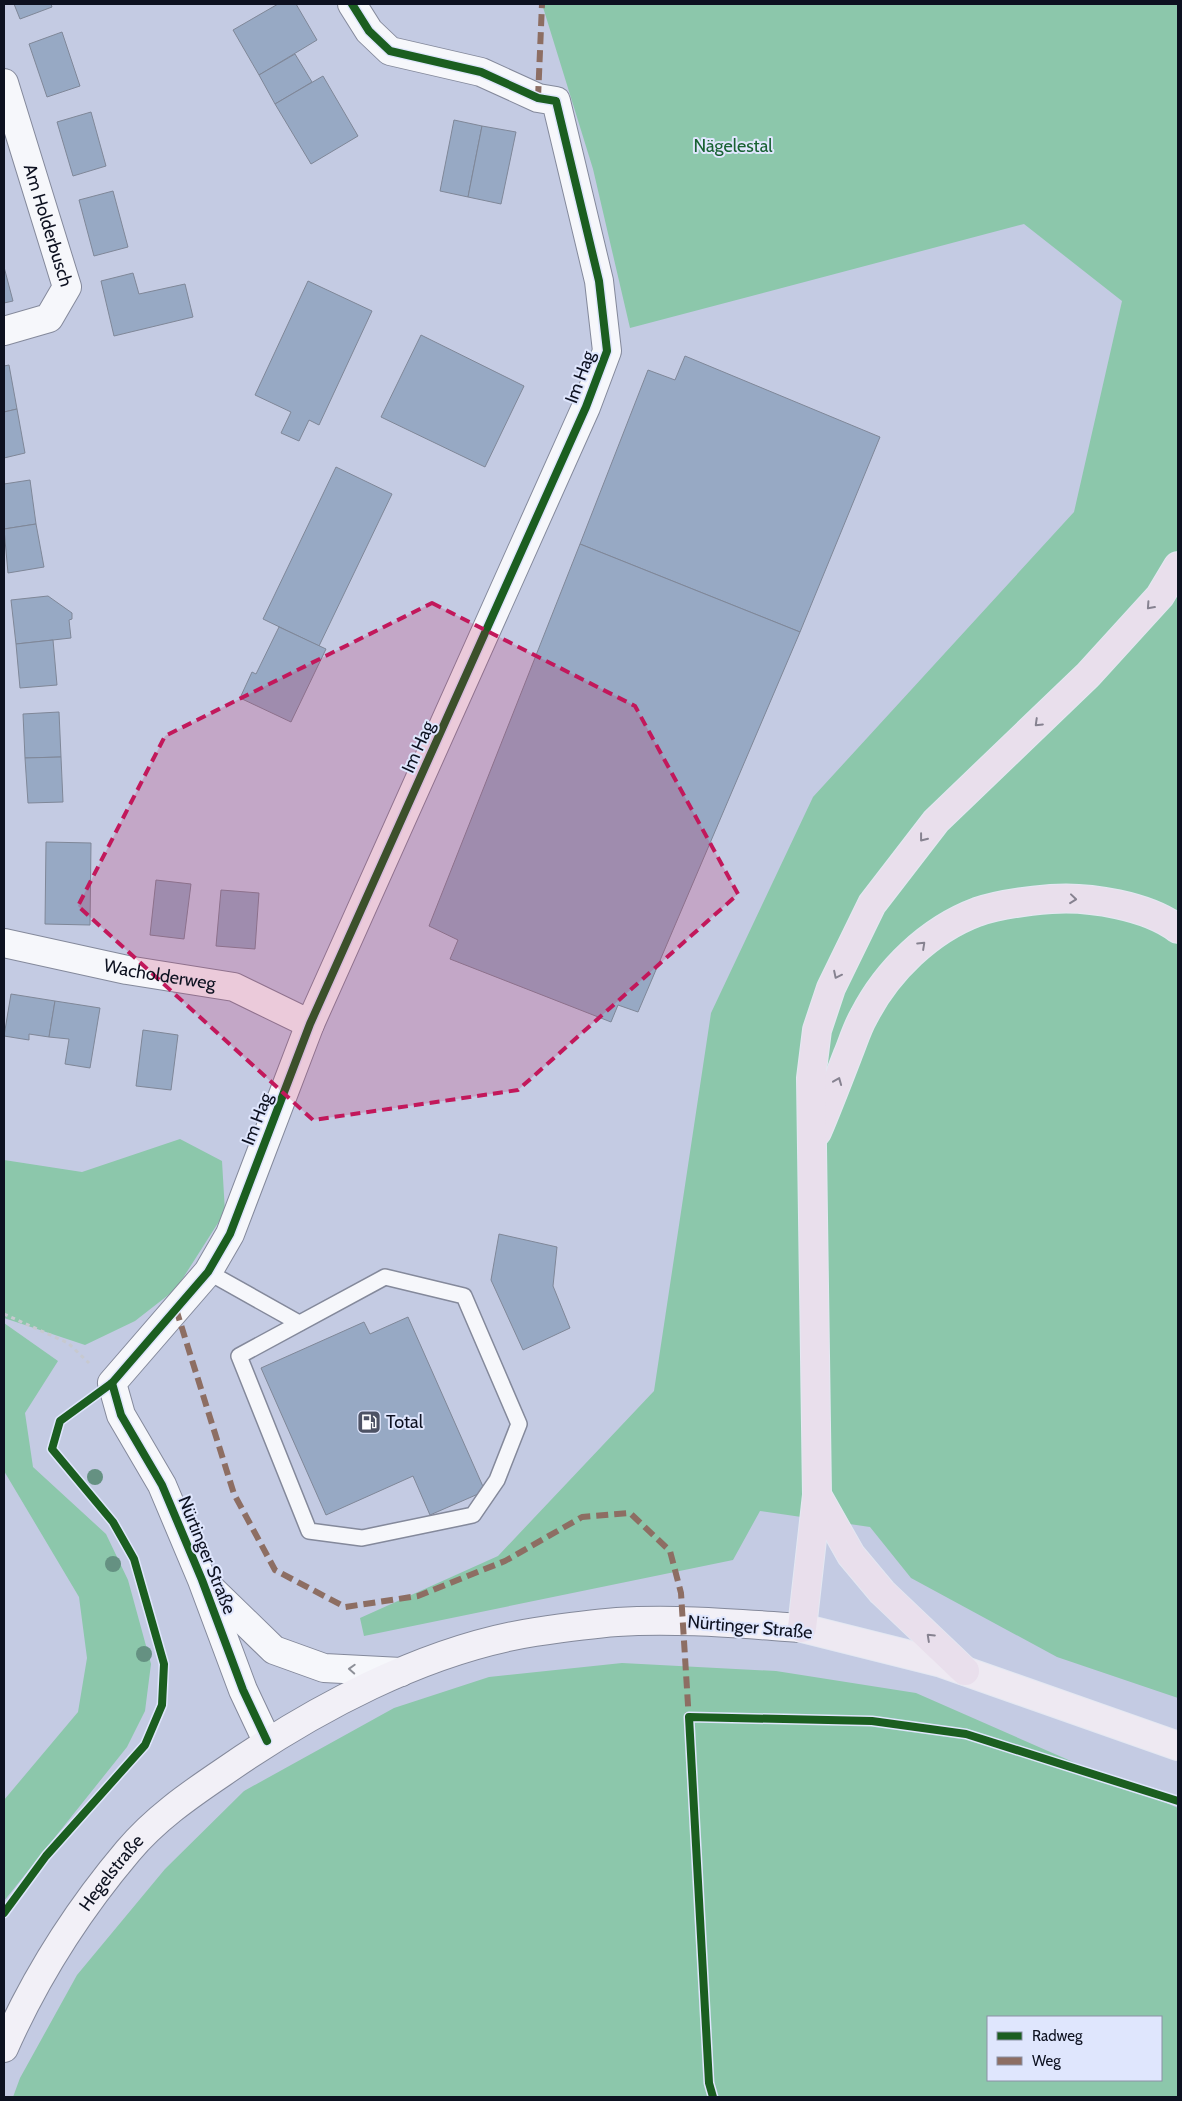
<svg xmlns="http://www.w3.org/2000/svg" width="1182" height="2101" viewBox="0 0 1182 2101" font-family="Cabin,sans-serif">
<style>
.green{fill:#8cc7ab;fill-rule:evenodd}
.building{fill:#97a9c4;stroke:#7f8798}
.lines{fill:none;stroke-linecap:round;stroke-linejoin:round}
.lane-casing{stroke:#84899b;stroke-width:18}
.street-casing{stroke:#84899b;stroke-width:30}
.secondary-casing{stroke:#84899b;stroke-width:30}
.primary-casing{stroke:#e4e8f2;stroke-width:30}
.highway-casing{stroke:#e4e8f2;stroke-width:30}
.path{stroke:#c7c9d0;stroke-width:3;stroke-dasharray:4 4;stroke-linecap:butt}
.lane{stroke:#f6f7fb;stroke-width:15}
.street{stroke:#f6f7fb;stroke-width:28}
.secondary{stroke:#f2f0f7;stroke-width:28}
.primary{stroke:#eee9f2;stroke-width:28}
.highway{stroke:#e9dfec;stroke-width:28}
.quiet{stroke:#8d6e63;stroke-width:6;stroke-dasharray:12 6;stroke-linecap:butt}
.cycleway-casing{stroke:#dfe6fd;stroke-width:11}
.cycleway{stroke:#1b5e20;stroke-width:8}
.tree{fill:#659182}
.oneway{stroke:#868290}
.oneway2{stroke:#8d9098}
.marked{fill:#c2185b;fill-opacity:0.2;stroke:#c2185b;stroke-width:4;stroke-dasharray:10 6;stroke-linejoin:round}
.labels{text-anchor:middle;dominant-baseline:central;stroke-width:4;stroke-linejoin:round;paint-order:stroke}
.park-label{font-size:18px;fill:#186233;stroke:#dfe6fd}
.street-label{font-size:18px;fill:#0d1120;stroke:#dfe6fd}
.poi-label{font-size:18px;fill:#0d1120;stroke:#dfe6fd;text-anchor:start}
</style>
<rect width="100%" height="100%" fill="#c4cbe3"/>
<!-- green -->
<g class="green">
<path d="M542,4H1178V1698L1057,1657L911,1578L870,1527L760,1511L733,1560L364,1636L360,1618L498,1556L654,1391L711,1013L813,797L1074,512L1122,301L1024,224L630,328L593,169Z"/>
<path d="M180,1139L222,1161L225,1212L176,1289L135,1321L85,1345L4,1318V1160L82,1172Z"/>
<path d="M4,1323L58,1361L25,1413L33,1467L106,1534L128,1580L151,1664L145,1711L127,1747L4,1901V1800L78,1712L87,1658L79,1597L4,1471Z"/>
<path d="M622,1663L776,1671L916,1693L1178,1808V2097H13L20,2078L77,1975L165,1869L244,1791L394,1708L489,1677ZM1161,2017V2080H988V2017Z"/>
</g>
<!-- building -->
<g class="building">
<path d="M14,4H51L52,7L20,19Z"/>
<path d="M278,4H296L317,40L259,75L233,30Z"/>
<path d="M62,32L80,86L47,97L29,44Z"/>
<path d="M295,54L312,82L275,104L259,75Z"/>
<path d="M323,76L358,136L311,164L275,104Z"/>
<path d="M91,112L106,166L73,176L57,122Z"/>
<path d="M454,120L482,126L468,197L440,191Z"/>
<path d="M482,126L516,132L501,204L468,197Z"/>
<path d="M113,191L128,247L94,256L79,200Z"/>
<path d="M4,267L13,301L4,303Z"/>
<path d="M133,273L139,294L185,284L193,317L114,336L101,281Z"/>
<path d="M308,281L372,311L319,425L309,420L299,441L281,433L291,412L255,395Z"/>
<path d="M421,335L524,386L485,467L381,417Z"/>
<path d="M685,356L880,437L800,632L580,544L648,370L675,380Z"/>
<path d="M9,365L17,409L4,412V366Z"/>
<path d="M17,409L25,453L4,458V412Z"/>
<path d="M336,467L392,494L319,646L263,619Z"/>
<path d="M30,480L36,524L4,529V484Z"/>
<path d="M36,524L44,567L8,573L4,529Z"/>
<path d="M580,544L800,632L638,1012L618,1005L611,1022L450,959L458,940L429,926Z"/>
<path d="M48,596L72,613V619L69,620L71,638L16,644L11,600Z"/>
<path d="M279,627L326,649L291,722L240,698L252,672L256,674Z"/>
<path d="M53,640L57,685L20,688L16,644Z"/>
<path d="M59,712L61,757L25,758L23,714Z"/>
<path d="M61,757L63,802L28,803L25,758Z"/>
<path d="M46,842L91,843L90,925L45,924Z"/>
<path d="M156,880L191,884L184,939L150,935Z"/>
<path d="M221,890L259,893L255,949L216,946Z"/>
<path d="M11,994L55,1001L49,1037L29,1034V1040L4,1036Z"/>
<path d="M55,1001L100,1008L90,1068L65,1064L69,1039L49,1037Z"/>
<path d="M143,1030L178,1035L171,1090L136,1086Z"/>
<path d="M499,1234L557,1247L553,1286L570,1328L523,1350L491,1280Z"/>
<path d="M408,1317L485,1491L430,1515L413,1476L326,1515L261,1368L364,1322L370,1334Z"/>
</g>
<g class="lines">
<!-- lane casing -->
<g class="lane-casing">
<g id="lane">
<path d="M208,1272L299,1323"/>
<path d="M385,1277L464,1296L519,1424L497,1480L473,1515L362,1538L309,1531L239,1356Z"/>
</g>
</g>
<!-- street casing -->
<g class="street-casing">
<g id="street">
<path id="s1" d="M4,83L67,287L49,318L4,331"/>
<path id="s2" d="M4,943L127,970L234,987L310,1024"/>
<path d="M207,1585L274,1650L324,1668L401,1672"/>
<path d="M267,1741L243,1690L202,1580L162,1485L121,1415L112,1383L208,1272L230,1234L310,1024L586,407L607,351L599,281L556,101L538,98L481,72L390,51L369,31L352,4"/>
</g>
</g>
<!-- secondary casing -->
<g class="secondary-casing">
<g id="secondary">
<path id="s3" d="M4,2048C35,1978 79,1909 128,1851C155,1819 188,1796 222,1773C312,1710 425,1649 535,1632C562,1628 590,1624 617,1622C678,1618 741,1624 802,1628"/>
</g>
</g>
<!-- primary casing -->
<g class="primary-casing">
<path id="primary" d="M802,1628L942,1663L1178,1746"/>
</g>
<!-- highway casing -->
<g class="highway-casing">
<g id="highway">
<path d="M817,1132C828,1106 838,1080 848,1054C853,1042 857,1028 864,1016C887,971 929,930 977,912C1000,904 1026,901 1051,899C1089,896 1148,906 1178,929"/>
<path d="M817,1495L851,1555L882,1592L965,1671"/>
<path d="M802,1628L817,1495L811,1078L817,1030L831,988L872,904L936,821L1088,675L1160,596L1178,566"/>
</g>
</g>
<!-- path -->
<path class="path" d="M4,1314L68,1343L89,1363"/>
<!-- lane -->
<use href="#lane" class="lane"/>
<!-- street -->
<use href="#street" class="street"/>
<!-- secondary -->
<use href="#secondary" class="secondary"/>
<!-- primary -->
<use href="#primary" class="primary"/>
<!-- highway -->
<use href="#highway" class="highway"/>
<!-- quiet -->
<g class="quiet">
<path d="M538,98L542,4"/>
<path d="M176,1309L234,1494L275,1570L345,1607L418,1596L505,1561L582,1517L630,1513L670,1551L681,1593L689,1721"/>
</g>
<!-- cycleway casing -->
<g class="cycleway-casing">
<g id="cycleway">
<path d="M112,1383L121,1415L162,1485L202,1580L243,1690L267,1741"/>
<path d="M4,1913L46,1856L145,1745L162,1705L164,1664L134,1559L113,1522L52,1449L60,1421L112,1383L208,1272L230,1234L310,1024L586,407L607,351L599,281L556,101L538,98L481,72L390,51L369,31L352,4"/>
<path d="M713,2097L709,2083L689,1717L872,1721L966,1734L1178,1801"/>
</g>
</g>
<!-- cycleway -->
<use href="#cycleway" class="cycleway"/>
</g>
<!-- trees -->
<g class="tree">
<circle cx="95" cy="1477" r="8"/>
<circle cx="113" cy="1564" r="8"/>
<circle cx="144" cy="1654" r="8"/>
</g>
<!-- one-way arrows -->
<defs><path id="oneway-chevron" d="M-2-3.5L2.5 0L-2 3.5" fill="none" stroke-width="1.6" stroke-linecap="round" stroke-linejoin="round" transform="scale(1.25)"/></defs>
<g class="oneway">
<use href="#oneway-chevron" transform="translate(1150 606) rotate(132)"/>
<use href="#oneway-chevron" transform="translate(1038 723) rotate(136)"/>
<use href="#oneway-chevron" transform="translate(923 838) rotate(128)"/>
<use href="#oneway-chevron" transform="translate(1073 899) rotate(6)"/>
<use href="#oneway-chevron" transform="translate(922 945) rotate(-43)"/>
<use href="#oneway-chevron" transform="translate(837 975) rotate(116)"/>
<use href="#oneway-chevron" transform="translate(838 1081) rotate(-68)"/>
<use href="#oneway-chevron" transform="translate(930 1637) rotate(-137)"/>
</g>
<use class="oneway2" href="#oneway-chevron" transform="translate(352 1669) rotate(-177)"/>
<!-- marked area -->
<path class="marked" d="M432,603L635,706L738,894L518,1090L313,1120L78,906L165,736Z"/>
<!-- icons -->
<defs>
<g id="fuel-square" transform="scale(1.25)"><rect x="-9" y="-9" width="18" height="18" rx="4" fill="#4d5264" stroke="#dfe6fd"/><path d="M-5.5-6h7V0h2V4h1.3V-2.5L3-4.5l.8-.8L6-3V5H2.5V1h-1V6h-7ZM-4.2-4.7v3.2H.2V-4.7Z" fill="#fff"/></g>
</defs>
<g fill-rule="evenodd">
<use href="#fuel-square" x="369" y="1422"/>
</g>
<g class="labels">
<!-- park labels -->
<g class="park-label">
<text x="733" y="146">Nägelestal</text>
</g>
<!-- street labels -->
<g class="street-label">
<text stroke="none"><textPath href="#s1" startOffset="149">Am Holderbusch</textPath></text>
<text transform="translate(580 377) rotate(-70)">Im Hag</text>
<text transform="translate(418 747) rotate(-66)">Im Hag</text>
<text stroke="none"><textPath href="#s2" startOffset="159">Wacholderweg</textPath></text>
<text transform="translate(257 1119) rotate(-69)">Im Hag</text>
<text transform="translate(207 1555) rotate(68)">Nürtinger Straße</text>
<text transform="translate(750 1627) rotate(5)">Nürtinger Straße</text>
<text stroke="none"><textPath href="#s3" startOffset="206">Hegelstraße</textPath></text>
</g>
<!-- poi labels -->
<g class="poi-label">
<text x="386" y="1422">Total</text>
</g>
</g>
<!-- border -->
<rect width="1182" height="2101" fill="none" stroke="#0d1120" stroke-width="10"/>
<!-- legend -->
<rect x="987" y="2016" width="175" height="65" fill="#dfe6fd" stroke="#8b91a5"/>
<rect x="997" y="2032" width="25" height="8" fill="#1b5e20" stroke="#8b91a5"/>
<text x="1032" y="2041" font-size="15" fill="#0d1120">Radweg</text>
<rect x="997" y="2057" width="25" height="8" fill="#8d6e63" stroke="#8b91a5"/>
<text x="1032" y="2066" font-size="15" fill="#0d1120">Weg</text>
</svg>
